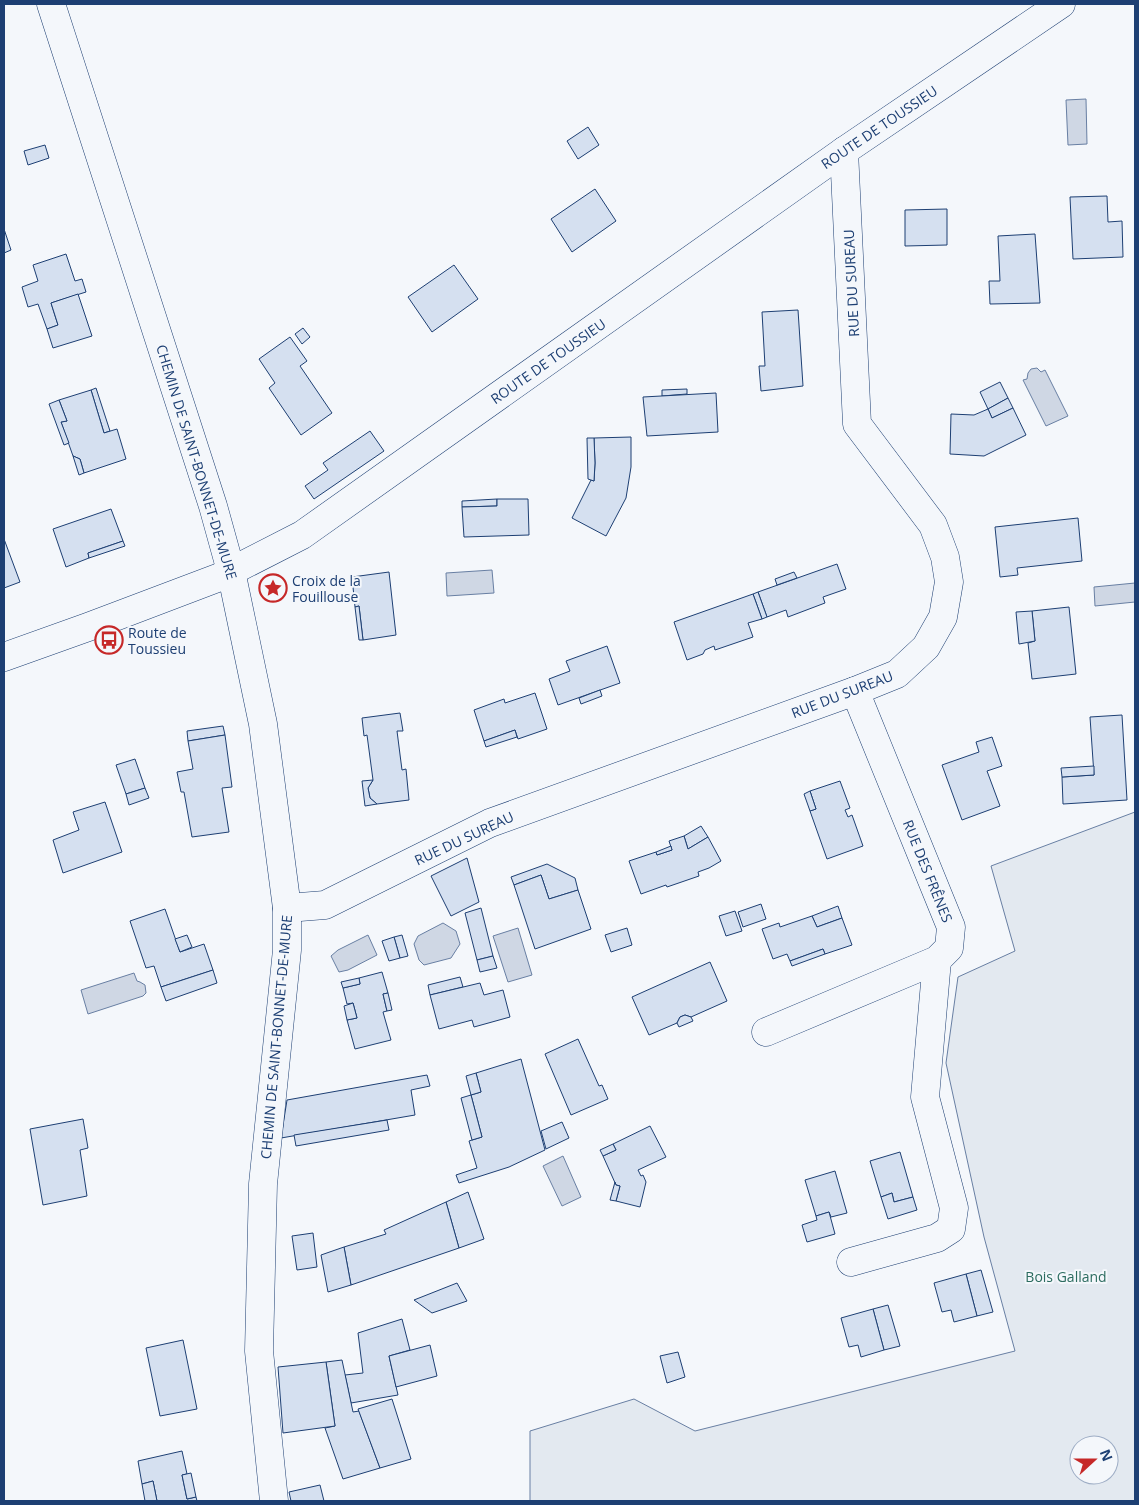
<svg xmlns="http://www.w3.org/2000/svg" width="1139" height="1505" viewBox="0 0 1139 1505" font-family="'Open Sans',sans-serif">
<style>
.green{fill:#e3e9f0;stroke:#687fa3;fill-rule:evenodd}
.water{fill:#cfd7e4;stroke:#687fa3}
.building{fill:#d5e0f0;stroke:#1d3f73}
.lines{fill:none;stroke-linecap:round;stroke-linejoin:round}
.minor-casing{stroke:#1d3f73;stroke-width:29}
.tertiary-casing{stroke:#1d3f73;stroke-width:29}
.minor{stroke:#f4f7fb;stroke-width:28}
.tertiary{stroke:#f4f7fb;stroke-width:28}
.labels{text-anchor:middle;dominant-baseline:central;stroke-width:4;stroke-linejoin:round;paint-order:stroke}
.street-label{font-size:14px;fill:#1d3f73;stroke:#f4f7fb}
.poi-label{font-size:14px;fill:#1d3f73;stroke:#f4f7fb;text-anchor:start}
.park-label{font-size:14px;fill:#2c6c60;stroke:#f4f7fb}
</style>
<rect width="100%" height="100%" fill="#f4f7fb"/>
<!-- green -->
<path class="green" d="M1135,812V1501H530V1431L634,1399L695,1431L1015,1351L984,1237L946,1063L958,977L1015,951L991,866ZM1079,1445H1109V1475H1079Z"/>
<!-- water -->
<g class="water">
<path d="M1086,99L1087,144L1068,145L1066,100Z"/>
<path d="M1037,368L1041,372L1045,370L1068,416L1046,426L1023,380L1027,379L1028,373L1031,369Z"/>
<path d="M492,570L494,593L447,596L446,573Z"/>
<path d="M1135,583V602L1095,606L1094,587Z"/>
<path d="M443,923L456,931L460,944L451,958L424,965L419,960L414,944L418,936Z"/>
<path d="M518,928L532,975L508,982L493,936Z"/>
<path d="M368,935L377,955L348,970L339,972L331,956L338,950Z"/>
<path d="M134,973L137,981L140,982L145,985L146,993L143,996L88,1014L81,990Z"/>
<path d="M563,1156L581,1197L562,1206L543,1166Z"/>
</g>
<!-- building -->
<g class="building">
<path d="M588,127L599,145L578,159L567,141Z"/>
<path d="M45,145L49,158L28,165L24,151Z"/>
<path d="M595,189L616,221L572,252L551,219Z"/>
<path d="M1107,196L1108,222L1122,221L1123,257L1073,259L1070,197Z"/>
<path d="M947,209V245L905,246V210Z"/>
<path d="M4,229L11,250L4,253Z"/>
<path d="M1035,234L1040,303L990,304L989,281H1000L998,236Z"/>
<path d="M66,254L75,281L82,279L86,292L51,303L58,325L47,329L38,304L28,307L22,287L38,281L33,265Z"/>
<path d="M454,265L478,299L432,332L408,297Z"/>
<path d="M78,294L92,336L53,348L47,329L58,325L51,303Z"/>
<path d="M798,310L803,386L761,391L759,366H765L762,312Z"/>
<path d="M303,328L310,337L302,344L295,334Z"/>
<path d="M290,337L307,361L300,366L332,413L301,435L269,388L275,383L259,359Z"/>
<path d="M1000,382L1008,398L988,409L980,392Z"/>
<path d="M96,388L110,431L104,433L91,390Z"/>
<path d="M687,389V394L662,396V390Z"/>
<path d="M91,390L104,433L117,429L126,459L84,473L80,459L73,456L61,422L67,421L59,400Z"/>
<path d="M716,393L718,432L647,436L643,397Z"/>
<path d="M1008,398L1013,408L992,418L988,409Z"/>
<path d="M59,400L67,421L61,422L69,443L64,445L49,404Z"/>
<path d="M1013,408L1026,435L984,456L950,454L951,414L974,415L988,409L992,418Z"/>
<path d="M370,431L384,451L314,499L305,486L328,470L323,463Z"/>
<path d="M631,437V467L626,498L606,536L572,518L591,480L594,481L595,463L594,438Z"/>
<path d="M587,438H594L595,463L594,481L588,479Z"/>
<path d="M73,456L80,459L84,473L79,475Z"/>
<path d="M497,499V506L462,507V501Z"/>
<path d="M497,499H528L529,535L464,537L462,507L497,506Z"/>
<path d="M111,509L123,541L88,553L89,558L66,567L53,529Z"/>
<path d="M1078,518L1082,561L1017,568L1018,575L1000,577L995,527Z"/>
<path d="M4,539L20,582L4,588Z"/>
<path d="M123,541L125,546L89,558L88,553Z"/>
<path d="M837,564L846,589L823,597L825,603L788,617L786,610L767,617L758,592Z"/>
<path d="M389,572L396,635L363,640L359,606L355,607L352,577Z"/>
<path d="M794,572L797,578L777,585L775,579Z"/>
<path d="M758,592L767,617L762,619L753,594Z"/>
<path d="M753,594L762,619L748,623L753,637L715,650L714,646L705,650L703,654L687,660L674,622Z"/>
<path d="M359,606L363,640H359L355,607Z"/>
<path d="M1069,607L1076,674L1032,679L1028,643L1035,641L1032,611Z"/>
<path d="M1032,611L1035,641L1019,644L1016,612Z"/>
<path d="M607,646L620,683L558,705L549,679L570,671L566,661Z"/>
<path d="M600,690L602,696L581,704L579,698Z"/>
<path d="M535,693L547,729L518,739L515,730L484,741L474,710L504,699L505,703Z"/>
<path d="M400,713L403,731H397L402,770L406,769L409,800L377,804L370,798L368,788L373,780L367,735L364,736L362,718Z"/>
<path d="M1122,715L1127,800L1063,804L1062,777L1094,775L1090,717Z"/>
<path d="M223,726L225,735L188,741L187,731Z"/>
<path d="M515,730L517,737L486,747L484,741Z"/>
<path d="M225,735L232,787L222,788L229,832L192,837L184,792H181L177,772L193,769L188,741Z"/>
<path d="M992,737L1002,766L987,771L1000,806L962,820L942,765L979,752L976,742Z"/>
<path d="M135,759L145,788L126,794L116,765Z"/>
<path d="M1094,766V775L1062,777L1061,768Z"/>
<path d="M373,780L368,788L370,798L377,804L365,806L362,781Z"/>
<path d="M840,781L850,808L845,810L848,817L852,815L863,846L827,859L810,811L816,809L810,791Z"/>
<path d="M145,788L149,798L129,805L126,794Z"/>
<path d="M810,791L816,809L810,811L804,794Z"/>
<path d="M105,802L122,852L63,873L53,840L79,830L73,812Z"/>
<path d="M701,826L708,837L688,849L684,836Z"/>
<path d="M684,836L688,849L708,837L721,861L709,868L698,872L699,876L667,887L666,885L641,894L629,861L656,852L657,855L672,850L669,841Z"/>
<path d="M671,846L672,850L657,855L656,852Z"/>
<path d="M467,858L479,902L451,916L431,876Z"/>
<path d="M547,864L575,878L578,890L549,899L541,875L514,885L511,877Z"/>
<path d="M541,875L549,899L578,890L591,929L535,949L514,885Z"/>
<path d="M761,904L766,919L743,927L738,912Z"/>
<path d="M838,906L842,918L817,927L812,916Z"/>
<path d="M481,908L493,956L477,960L465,913Z"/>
<path d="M165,909L180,952L204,944L213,970L161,987L154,966L146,968L130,921Z"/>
<path d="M735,911L742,931L726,936L719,916Z"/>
<path d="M812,916L817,927L842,918L852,945L825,954L823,949L790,961L787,954L773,959L762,929L779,923L780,927Z"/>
<path d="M627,928L632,945L611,952L605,935Z"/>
<path d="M187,935L192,947L180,952L175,939Z"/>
<path d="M402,935L408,956L400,958L394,937Z"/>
<path d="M394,937L400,958L389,961L382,941Z"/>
<path d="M823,949L825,954L792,966L790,961Z"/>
<path d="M493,956L497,968L480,972L477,960Z"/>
<path d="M710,962L727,1001L691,1017L685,1015L680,1017L677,1023L649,1035L632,997Z"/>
<path d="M213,970L217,983L166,1001L161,987Z"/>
<path d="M382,972L388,993L383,994L387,1011L383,1012L391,1040L355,1049L347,1020L357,1018L353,1003L347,1004L343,988L360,984L359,978Z"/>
<path d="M460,977L463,987L430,995L428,985Z"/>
<path d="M359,978L360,984L343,988L341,982Z"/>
<path d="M480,983L484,995L503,990L510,1017L474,1027L472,1020L439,1029L430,995Z"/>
<path d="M388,993L392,1010L387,1011L383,994Z"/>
<path d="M353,1003L357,1018L347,1020L344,1006Z"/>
<path d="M685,1015L691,1017L693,1021L679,1027L677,1023L680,1017Z"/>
<path d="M578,1039L599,1086L602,1085L608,1099L571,1115L545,1054Z"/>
<path d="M521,1059L545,1150L509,1167L459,1183L456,1175L477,1168L469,1141L482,1137L471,1095L481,1092L476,1073Z"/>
<path d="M476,1073L481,1092L471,1095L466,1076Z"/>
<path d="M427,1075L430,1086L411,1090L415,1115L281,1138L287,1100Z"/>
<path d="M471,1095L482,1137L472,1140L461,1098Z"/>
<path d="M83,1119L88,1148L80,1150L87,1196L43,1205L30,1129Z"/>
<path d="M387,1120L389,1130L296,1146L294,1135Z"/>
<path d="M562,1122L569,1138L546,1149L541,1131Z"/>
<path d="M650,1126L666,1157L638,1170L641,1176L643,1175L646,1182L640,1207L616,1201L620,1186L616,1185L603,1156L616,1150L613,1144Z"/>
<path d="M613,1144L616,1150L603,1156L600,1150Z"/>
<path d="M900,1152L913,1197L894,1202L892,1193L881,1197L870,1161Z"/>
<path d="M835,1171L847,1213L831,1217L829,1212L816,1216L805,1180Z"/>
<path d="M615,1182L616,1185L620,1186L616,1201L610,1200Z"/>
<path d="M468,1192L484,1239L459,1248L446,1202Z"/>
<path d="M892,1193L894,1202L913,1197L917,1210L888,1219L881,1197Z"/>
<path d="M446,1202L459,1248L351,1285L344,1247L386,1234L384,1230Z"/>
<path d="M829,1212L835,1234L807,1242L802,1225L817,1220L816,1216Z"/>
<path d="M313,1233L317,1267L297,1270L292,1236Z"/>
<path d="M344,1247L351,1285L328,1292L321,1255Z"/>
<path d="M981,1270L993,1312L977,1316L966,1274Z"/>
<path d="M966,1274L977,1316L954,1322L951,1310L942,1312L934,1283Z"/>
<path d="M457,1283L467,1301L432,1313L414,1300Z"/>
<path d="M888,1305L900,1346L884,1350L873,1309Z"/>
<path d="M873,1309L884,1350L861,1357L858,1345L849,1347L841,1318Z"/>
<path d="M402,1319L410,1350L389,1356L398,1395L351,1403L345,1375L363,1373L358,1333Z"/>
<path d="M183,1340L197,1409L160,1416L146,1348Z"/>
<path d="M430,1345L437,1376L396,1387L389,1356Z"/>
<path d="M678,1352L685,1377L667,1383L660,1356Z"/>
<path d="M342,1360L353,1412L359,1411L380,1468L343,1479L325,1428L335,1426L326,1362Z"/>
<path d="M326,1362L335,1426L283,1433L278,1367Z"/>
<path d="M392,1399L411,1459L380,1468L358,1409Z"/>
<path d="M182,1451L187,1474L182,1475L187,1499L196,1497L197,1501H157L153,1481L142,1484L138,1461Z"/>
<path d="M191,1473L196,1497L187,1499L182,1475Z"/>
<path d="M153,1481L157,1501H145L142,1484Z"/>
<path d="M320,1485L324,1501H291L289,1492Z"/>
</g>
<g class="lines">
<!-- minor casing -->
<g class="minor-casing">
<g id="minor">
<path d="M231,571L263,724L287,908V950L263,1184L259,1351L274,1501"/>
<path d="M4,657L88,627L220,577L302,535L844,151L1061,4"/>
<path d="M287,908L325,905L490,823L855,691L897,674L926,647L943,617L949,582L945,557L933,525L857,424L844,151"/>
<path d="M766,1032L937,960L949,948L951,927L855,691"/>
<path d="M851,1262L937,1238L951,1229L954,1208L925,1097L937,960"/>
</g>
</g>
<!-- tertiary casing -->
<g class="tertiary-casing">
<path id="tertiary" d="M51,4L213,506L231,571"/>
</g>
<!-- minor -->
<use href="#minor" class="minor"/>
<!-- tertiary -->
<use href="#tertiary" class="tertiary"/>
</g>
<!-- icons -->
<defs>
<g id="sight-ring" transform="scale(1.4375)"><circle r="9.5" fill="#f4f7fb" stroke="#c62828" stroke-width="1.5"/><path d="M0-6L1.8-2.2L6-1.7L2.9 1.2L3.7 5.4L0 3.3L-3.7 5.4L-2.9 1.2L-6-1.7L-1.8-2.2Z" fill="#c62828"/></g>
<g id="bus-ring" transform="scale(1.4375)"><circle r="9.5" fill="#f4f7fb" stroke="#c62828" stroke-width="1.5"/><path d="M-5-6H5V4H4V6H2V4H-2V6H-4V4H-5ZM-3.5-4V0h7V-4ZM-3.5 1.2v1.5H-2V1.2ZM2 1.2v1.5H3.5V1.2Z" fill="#c62828"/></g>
</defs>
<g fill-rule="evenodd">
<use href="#sight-ring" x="273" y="588"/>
<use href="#bus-ring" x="109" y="640"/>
</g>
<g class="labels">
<!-- street labels -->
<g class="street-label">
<text transform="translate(879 127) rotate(-34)">ROUTE DE TOUSSIEU</text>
<text transform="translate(851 283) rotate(-93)">RUE DU SUREAU</text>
<text transform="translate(548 361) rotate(-35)">ROUTE DE TOUSSIEU</text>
<text transform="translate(197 462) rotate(73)">CHEMIN DE SAINT-BONNET-DE-MURE</text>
<text transform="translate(842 694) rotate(-21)">RUE DU SUREAU</text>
<text transform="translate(464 838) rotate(-25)">RUE DU SUREAU</text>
<text transform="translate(928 871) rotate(68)">RUE DES FRÊNES</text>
<text transform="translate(276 1037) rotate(-85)">CHEMIN DE SAINT-BONNET-DE-MURE</text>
</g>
<!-- poi labels -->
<g class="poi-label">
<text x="292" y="580">Croix de la<tspan x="292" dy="16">Fouillouse</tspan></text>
<text x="128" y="632">Route de<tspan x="128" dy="16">Toussieu</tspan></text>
</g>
<!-- park labels -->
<g class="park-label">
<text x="1066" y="1276">Bois Galland</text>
</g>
</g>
<!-- border -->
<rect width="1139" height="1505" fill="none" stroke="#1d3f73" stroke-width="10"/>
<!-- north arrow -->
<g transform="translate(1094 1460) rotate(69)"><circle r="24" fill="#f4f7fb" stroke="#9eadc5"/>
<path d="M0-4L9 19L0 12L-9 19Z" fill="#c62828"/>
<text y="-8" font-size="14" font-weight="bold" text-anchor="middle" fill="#1d3f73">N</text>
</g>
</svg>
